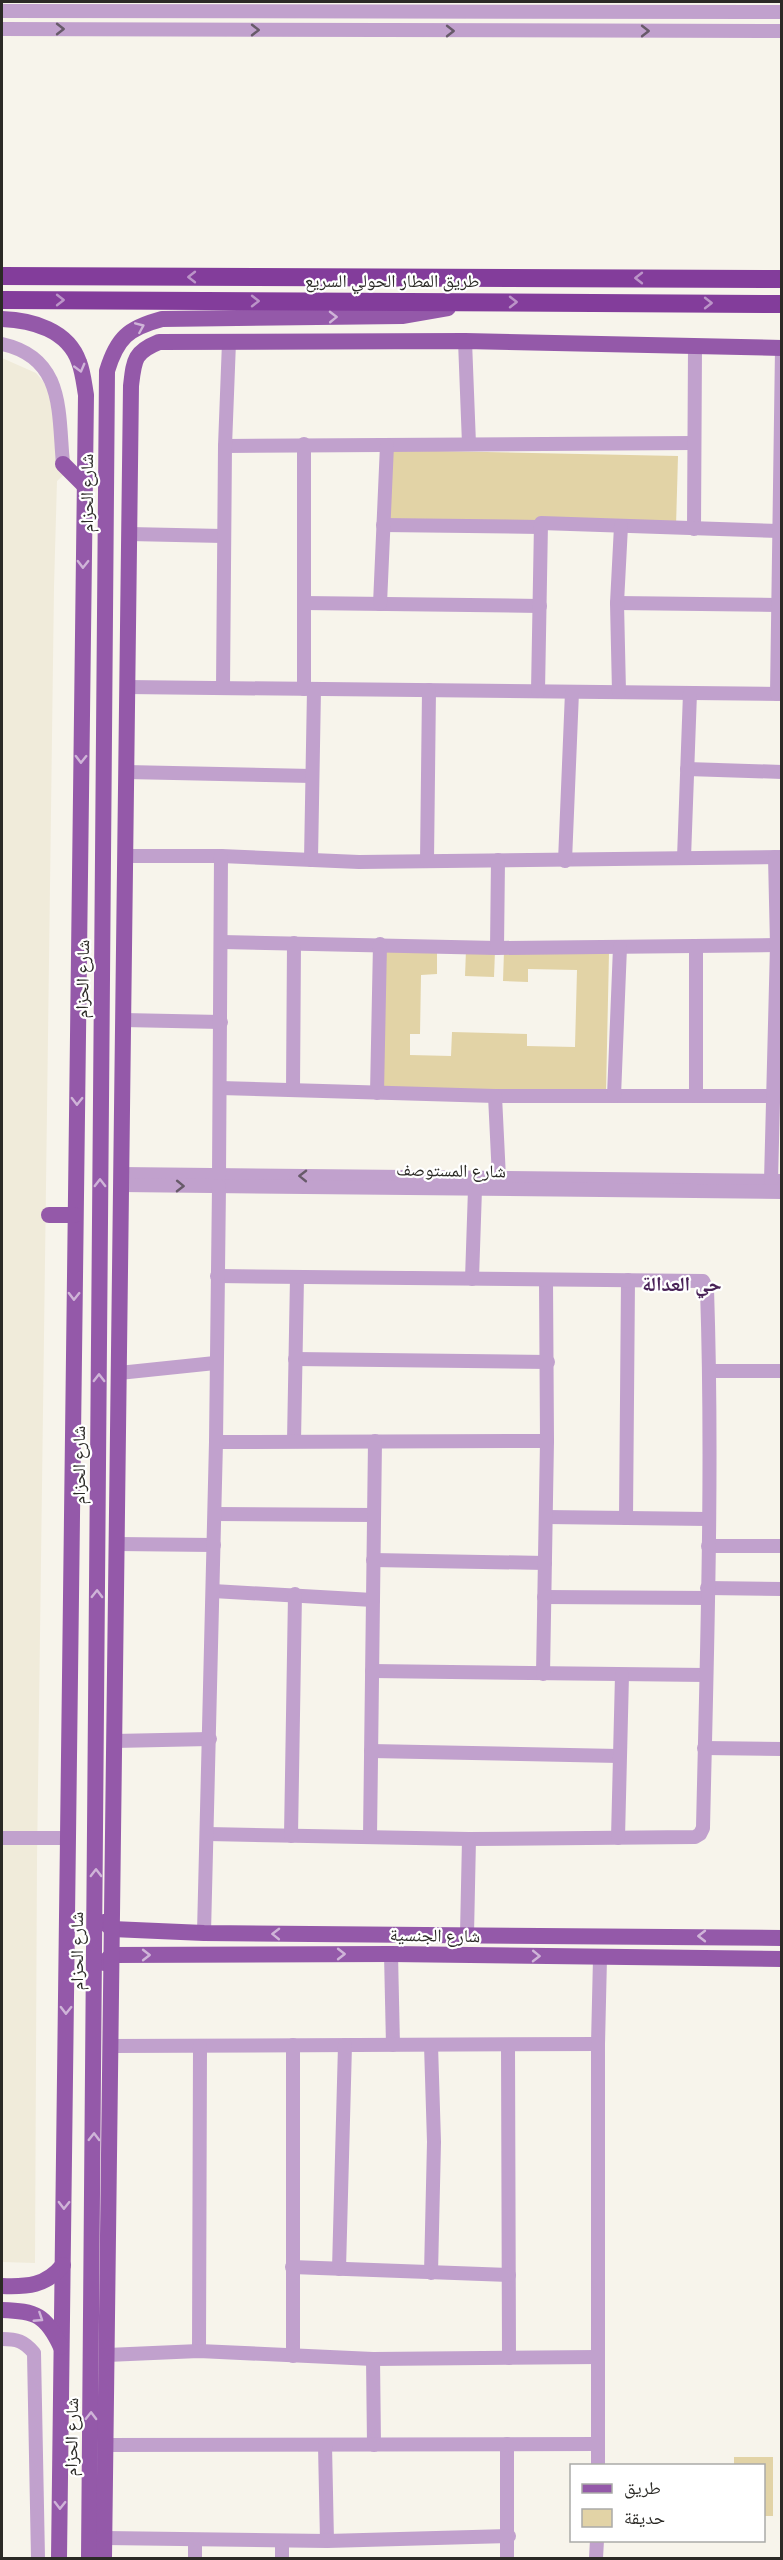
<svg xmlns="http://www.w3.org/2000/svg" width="783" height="2560" viewBox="0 0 783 2560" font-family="'IBM Plex Sans','Noto Naskh Arabic',sans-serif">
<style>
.built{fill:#f0ebda}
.green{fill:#e2d3a6}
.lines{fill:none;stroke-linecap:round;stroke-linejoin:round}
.minor{stroke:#c1a1cd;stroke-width:14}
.major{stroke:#9459a9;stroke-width:16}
.highway{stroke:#833d9b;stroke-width:18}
.oneway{stroke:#675a69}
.oneway2{stroke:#bb94c8}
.oneway3{stroke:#cfb4d8}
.labels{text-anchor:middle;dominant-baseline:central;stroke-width:4.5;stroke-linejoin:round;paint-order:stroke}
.street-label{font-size:18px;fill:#2b2a26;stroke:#fff}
.neighbourhood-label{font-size:20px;font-weight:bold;fill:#492257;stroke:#fff}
</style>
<rect width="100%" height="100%" fill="#f7f4eb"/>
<!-- built -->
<path class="built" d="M2,358L36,373L59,401L70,458V469L57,481L54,587L37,1860L35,2263L2,2262Z"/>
<!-- green -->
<g class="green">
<path d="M389,450L678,456L676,527L387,520Z"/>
<path d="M385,948L437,949V974L421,975L420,1034H410V1055L451,1056L452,1032L527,1034V1046L575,1047L577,970L528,969V982L503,981L504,951L609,953L606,1092L382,1088Z"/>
<path d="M466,950L495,951L494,977L465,976Z"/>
<path d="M734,2457H773V2516H764V2466L734,2465Z"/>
</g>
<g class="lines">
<!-- minor -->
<g class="minor">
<path d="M2,11L782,12"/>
<path d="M2,29L782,31"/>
<path d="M465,341L469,444"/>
<path d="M2,344C65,358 58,412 63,464"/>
<path d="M225,446L693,443"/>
<path d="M383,525L540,527"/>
<path d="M694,529L695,347"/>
<path d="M129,534L223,536"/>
<path d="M304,603L540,606"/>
<path d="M617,603L777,605"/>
<path d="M380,604L387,445"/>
<path d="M127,687L782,694"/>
<path d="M223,688L225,446L229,342"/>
<path d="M304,689V444"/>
<path d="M538,691L541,523L779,531"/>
<path d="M619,692L617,603L621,526"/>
<path d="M777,694L782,349"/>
<path d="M687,769L782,772"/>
<path d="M126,772L312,776"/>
<path d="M125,856H221L359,862L782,857"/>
<path d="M684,858L690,693"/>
<path d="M311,860L314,689"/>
<path d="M427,861L429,690"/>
<path d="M565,861L572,692"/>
<path d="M222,942L497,948L777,945"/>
<path d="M497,948L498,860"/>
<path d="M123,1020L221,1022"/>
<path d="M220,1088L495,1096H774"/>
<path d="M293,1090L294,943"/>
<path d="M377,1093L380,944"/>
<path d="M495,1096L499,1178"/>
<path d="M614,1096L620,947"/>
<path d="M696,1096V946"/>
<path d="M121,1174L782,1181"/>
<path d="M219,1175L221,856"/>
<path d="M771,1181L777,945L775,857"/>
<path d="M121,1185L782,1192"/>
<path d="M472,1279L475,1189"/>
<path d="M295,1359L548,1362"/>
<path d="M710,1371H782"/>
<path d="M119,1373L215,1363"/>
<path d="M294,1441L297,1277"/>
<path d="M216,1442L547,1441"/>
<path d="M215,1514L374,1515"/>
<path d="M546,1517L708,1519"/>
<path d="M626,1518L628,1280"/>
<path d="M117,1544L214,1545"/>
<path d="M708,1546H782"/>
<path d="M373,1560L545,1563"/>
<path d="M707,1588L782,1589"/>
<path d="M213,1591L373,1600"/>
<path d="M544,1597L708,1598"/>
<path d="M372,1671L706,1675"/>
<path d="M543,1674L547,1441L546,1280"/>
<path d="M114,1741L210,1739"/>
<path d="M704,1748L782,1749"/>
<path d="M371,1751L619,1756"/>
<path d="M208,1834L469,1839L695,1837L700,1834L703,1828C707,1648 713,1468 707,1289L703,1281L217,1276"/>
<path d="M291,1836L295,1594"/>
<path d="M370,1837L375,1441"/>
<path d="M2,1838H68"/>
<path d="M618,1838L622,1675"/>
<path d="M204,1933L216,1442L219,1186"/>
<path d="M467,1934L469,1839"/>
<path d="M391,1954L393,2045"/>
<path d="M431,2045L434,2142L431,2273"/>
<path d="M508,2045L509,2358"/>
<path d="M111,2046L598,2044"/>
<path d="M292,2267L509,2275"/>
<path d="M339,2269L345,2045"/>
<path d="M2,2339C17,2339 24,2341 34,2353L38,2558"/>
<path d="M199,2351L200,2046"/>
<path d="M107,2355L199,2351L373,2359L598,2357"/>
<path d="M293,2356V2045"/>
<path d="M373,2359L374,2445"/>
<path d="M507,2444V2558"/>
<path d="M106,2445L598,2444"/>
<path d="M325,2445L327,2541"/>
<path d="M598,2466V2044L600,1958"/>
<path d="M105,2538L327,2541L509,2536"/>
<path d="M195,2540V2558"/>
<path d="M282,2558V2541"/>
<path d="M596,2558L597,2540"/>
</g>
<!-- major -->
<g class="major">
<path d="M2,319C32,320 68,330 79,362C83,372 84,384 86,395L59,2558"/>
<path d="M63,464L84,485"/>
<path d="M49,1215H74"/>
<path d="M104,1922L112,1929L204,1933L782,1938"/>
<path d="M104,1963L112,1955L391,1954L782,1959"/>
<path d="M2,2286C27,2287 46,2286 63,2265"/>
<path d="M2,2310C36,2311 46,2315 61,2347"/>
<path d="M89,2558C97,1830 100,1101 107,371C117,338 128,328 162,319L402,316L448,308"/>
<path d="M104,2558L131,386C134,360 134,352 159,342L465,341L782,348"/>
</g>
<!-- highway -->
<g class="highway">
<path d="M2,276L782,279"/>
<path d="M2,300L782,304"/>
</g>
</g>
<!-- one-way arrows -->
<defs><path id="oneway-chevron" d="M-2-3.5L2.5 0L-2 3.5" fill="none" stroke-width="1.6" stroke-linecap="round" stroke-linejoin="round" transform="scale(1.5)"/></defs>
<g class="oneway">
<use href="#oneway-chevron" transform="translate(60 29)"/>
<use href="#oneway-chevron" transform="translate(255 30)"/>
<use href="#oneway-chevron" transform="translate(450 31)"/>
<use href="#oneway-chevron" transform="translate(645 31)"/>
<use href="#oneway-chevron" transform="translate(303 1176) rotate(-179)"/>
<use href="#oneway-chevron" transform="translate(180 1186) rotate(1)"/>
</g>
<g class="oneway2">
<use href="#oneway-chevron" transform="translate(192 277) rotate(-180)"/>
<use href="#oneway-chevron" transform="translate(639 278) rotate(-180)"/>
<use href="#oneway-chevron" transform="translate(60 300)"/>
<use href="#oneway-chevron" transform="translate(255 301)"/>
<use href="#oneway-chevron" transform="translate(513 302)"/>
<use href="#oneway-chevron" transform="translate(708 303)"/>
</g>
<g class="oneway3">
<use href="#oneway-chevron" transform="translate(333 317) rotate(-1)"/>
<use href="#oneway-chevron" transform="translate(140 327) rotate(-23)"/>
<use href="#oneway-chevron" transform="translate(80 368) rotate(75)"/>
<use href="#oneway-chevron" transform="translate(83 564) rotate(91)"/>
<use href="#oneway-chevron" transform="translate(81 759) rotate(91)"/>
<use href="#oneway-chevron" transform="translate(77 1101) rotate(91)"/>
<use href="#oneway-chevron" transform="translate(100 1183) rotate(-90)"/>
<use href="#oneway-chevron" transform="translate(74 1296) rotate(91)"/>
<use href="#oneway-chevron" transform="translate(99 1378) rotate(-90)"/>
<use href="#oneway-chevron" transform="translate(97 1594) rotate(-89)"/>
<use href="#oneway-chevron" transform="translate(96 1873) rotate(-90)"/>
<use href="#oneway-chevron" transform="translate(276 1934) rotate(-179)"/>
<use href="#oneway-chevron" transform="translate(702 1936) rotate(-180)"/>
<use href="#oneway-chevron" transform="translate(341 1954)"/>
<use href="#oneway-chevron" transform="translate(146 1955)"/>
<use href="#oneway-chevron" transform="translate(536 1956) rotate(1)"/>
<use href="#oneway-chevron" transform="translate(66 2010) rotate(91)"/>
<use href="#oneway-chevron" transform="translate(94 2137) rotate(-89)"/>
<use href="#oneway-chevron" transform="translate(64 2205) rotate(91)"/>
<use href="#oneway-chevron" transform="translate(39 2318) rotate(33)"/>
<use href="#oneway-chevron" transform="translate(91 2416) rotate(-89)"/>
<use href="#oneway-chevron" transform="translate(60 2505) rotate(91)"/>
</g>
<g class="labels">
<!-- street labels -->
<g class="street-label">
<text x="392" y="280">طريق المطار الحولي السريع</text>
<text transform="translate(86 493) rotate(-90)">شارع الحزام</text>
<text transform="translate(82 979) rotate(-89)">شارع الحزام</text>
<text transform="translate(451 1170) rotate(1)">شارع المستوصف</text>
<text transform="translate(78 1465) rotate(-90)">شارع الحزام</text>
<text transform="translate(435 1935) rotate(1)">شارع الجنسية</text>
<text transform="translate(76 1951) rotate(-90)">شارع الحزام</text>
<text transform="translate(71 2437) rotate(-89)">شارع الحزام</text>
</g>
<!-- neighbourhood labels -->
<g class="neighbourhood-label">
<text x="682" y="1283">حي العدالة</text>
</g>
</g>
<!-- border -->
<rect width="783" height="2560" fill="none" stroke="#2b2a26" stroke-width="6"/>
<!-- legend -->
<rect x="570" y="2464" width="195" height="78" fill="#ffffff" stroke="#aaaaa8" stroke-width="1.5"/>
<rect x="582" y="2484" width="30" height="9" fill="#9459a9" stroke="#aaaaa8" stroke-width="1.5"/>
<text x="624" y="2494" font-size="18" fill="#2b2a26">طريق</text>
<rect x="582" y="2509" width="30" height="18" fill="#e2d3a6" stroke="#aaaaa8" stroke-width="1.5"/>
<text x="624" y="2524" font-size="18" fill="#2b2a26">حديقة</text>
</svg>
